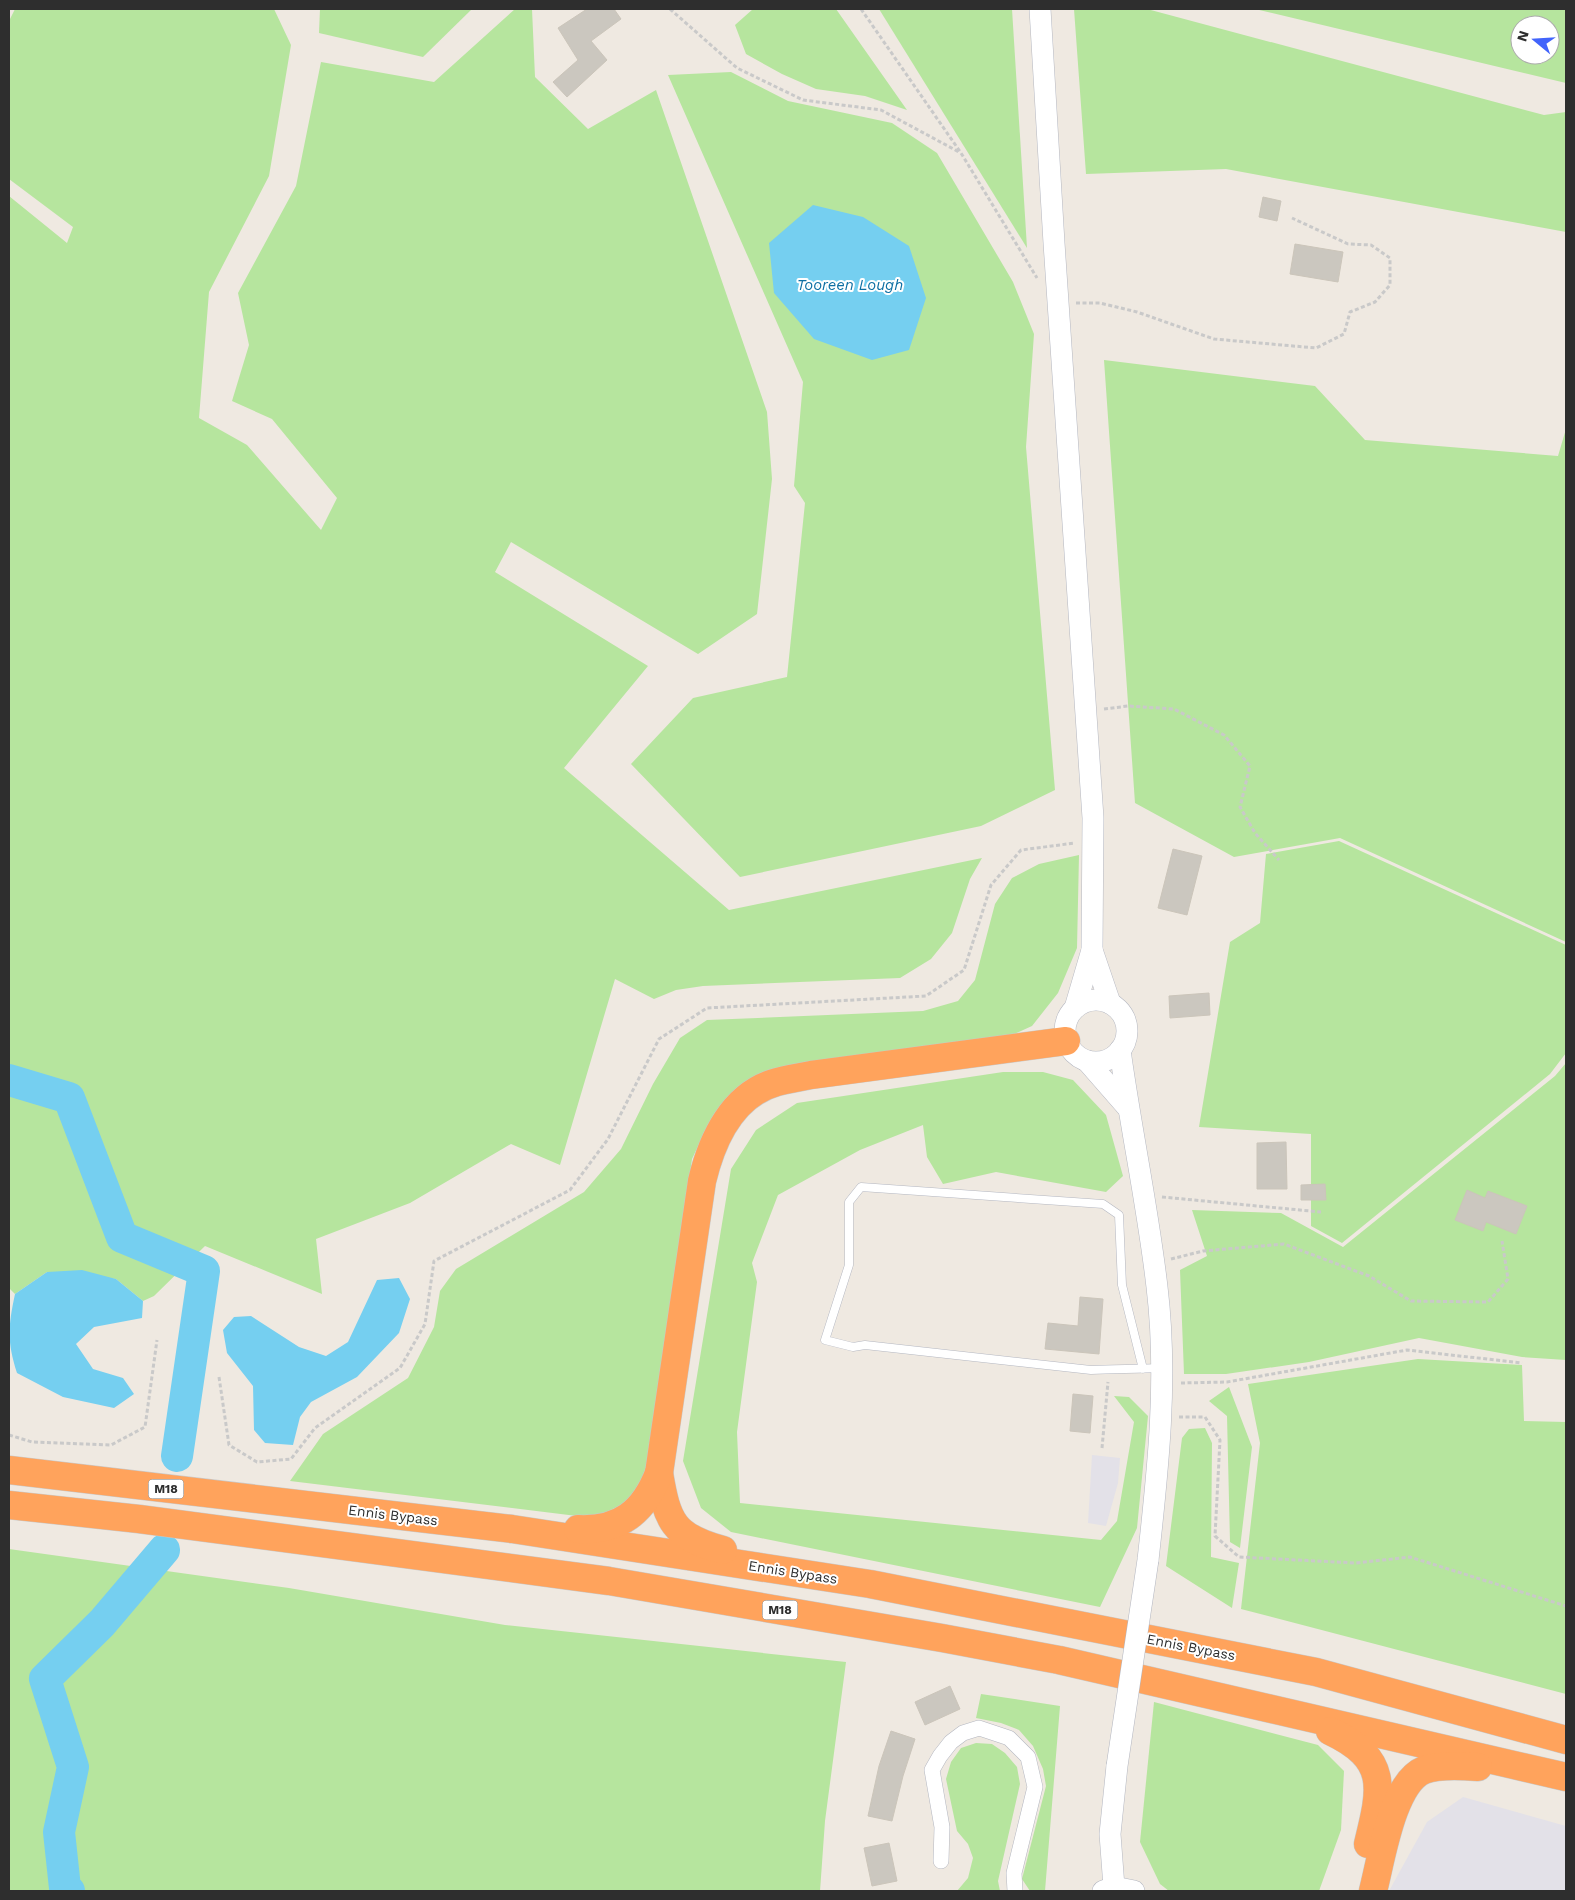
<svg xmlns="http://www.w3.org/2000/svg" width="1575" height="1900" viewBox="0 0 1575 1900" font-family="'Work Sans',sans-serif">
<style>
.industrial{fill:#e3e1e8}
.green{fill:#b6e59e;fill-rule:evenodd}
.water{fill:#75cff0}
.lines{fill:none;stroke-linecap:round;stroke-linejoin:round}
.river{stroke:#75cff0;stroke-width:32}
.building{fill:#cbc7bf;stroke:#cbc5ba}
.lane-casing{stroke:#b4b7c1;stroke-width:9}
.street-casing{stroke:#b4b7c1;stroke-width:16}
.secondary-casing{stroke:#b4b7c1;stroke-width:22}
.highway-casing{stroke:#c9c9c9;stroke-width:29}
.path{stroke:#c9c9c9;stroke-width:3;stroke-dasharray:4 2.5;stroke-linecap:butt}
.lane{stroke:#fff;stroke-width:8}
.street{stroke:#fff;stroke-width:15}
.secondary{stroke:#fff;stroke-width:21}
.highway{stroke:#ffa35c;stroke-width:28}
.secondary-bridge-casing{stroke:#b4b7c1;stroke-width:22;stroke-linecap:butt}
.secondary-bridge{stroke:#fff;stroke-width:21}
.labels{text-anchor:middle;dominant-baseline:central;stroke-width:4;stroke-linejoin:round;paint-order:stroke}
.shield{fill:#fff;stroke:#6d6d6d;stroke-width:1}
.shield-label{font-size:12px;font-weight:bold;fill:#2e2e2e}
.street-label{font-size:14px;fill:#2e2e2e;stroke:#fff}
.water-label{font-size:15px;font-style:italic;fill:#0d6fa3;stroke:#fff}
</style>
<rect width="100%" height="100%" fill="#efe9e1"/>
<!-- industrial -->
<g class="industrial">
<path d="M1092,1455L1120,1458L1118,1483L1106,1526L1088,1523Z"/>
<path d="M1463,1797L1566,1826V1891H1389L1427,1822Z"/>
</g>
<!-- green -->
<g class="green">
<path d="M15,9H274L291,45L269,176L209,292L199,418L247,445L321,530L337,498L272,419L232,401L249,345L238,293L296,186L321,62L434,82L515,9H532L535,77L588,129L656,90L767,412L772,479L757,614L698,654L511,542L495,572L648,666L564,768L729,910L982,858L970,879L952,933L931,959L900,978L703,986L676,990L654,999L615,979L560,1165L511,1144L410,1203L316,1239L322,1294L205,1246L154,1296L143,1301L116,1279L47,1272L15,1294L9,1288V196L67,243L73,227L9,179V21Z"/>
<path d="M320,9H472L423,57L319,33Z"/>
<path d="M753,9H836L907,110L865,96L816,89L782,74L746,54L735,25Z"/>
<path d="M879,9H1012L1027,248Z"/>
<path d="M1074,9H1147L1544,115L1566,112V232L1226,169L1086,174Z"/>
<path d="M1255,9H1566V83ZM1520,25H1550V55H1520Z"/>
<path d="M731,72L788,101L892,123L937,153L1013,282L1034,334L1026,447L1055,790L981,826L740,877L631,764L693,698L787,677L805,503L794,486L803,382L668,75Z"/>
<path d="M1104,360L1315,386L1365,440L1558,456L1566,429V942L1340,838L1234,857L1135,803Z"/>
<path d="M1339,841L1566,945V1053L1550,1074L1342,1243L1311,1226V1134L1199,1127L1230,942L1260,923L1266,854Z"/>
<path d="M1079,855L1077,948L1058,993L1032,1026L1001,1040L759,1079L727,1097L707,1127L692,1159L649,1473L624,1504L593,1518L290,1481L323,1434L408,1378L434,1327L440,1291L456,1269L584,1192L621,1149L653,1084L680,1038L707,1020L923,1011L958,1001L975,980L995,904L1012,878L1039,864Z"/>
<path d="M1566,1063V1360L1522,1357L1419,1338L1309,1362L1226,1374H1184L1180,1270L1207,1256L1192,1210L1281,1213L1343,1247L1555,1076Z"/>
<path d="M1003,1072H1043L1073,1080L1106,1115L1123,1176L1106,1192L996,1172L943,1184L927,1157L923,1125L860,1150L778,1195L752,1263L757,1282L737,1432L740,1503L1101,1540L1117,1521L1134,1422L1114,1396L1129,1397L1148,1416L1137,1528L1100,1607L731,1532L701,1508L683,1461L731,1169L756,1130L797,1103Z"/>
<path d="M1418,1359L1522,1365L1524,1421L1566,1422V1694L1241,1609L1260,1443L1248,1384Z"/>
<path d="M1229,1387L1252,1447L1240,1548L1230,1542L1227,1416L1209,1401Z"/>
<path d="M1205,1428L1212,1443L1211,1557L1239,1563L1232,1608L1166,1566L1182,1438L1189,1429Z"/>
<path d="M9,1549L289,1588L505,1625L846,1662L825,1821L820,1891H9Z"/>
<path d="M981,1694L1060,1706L1045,1891H1030L1022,1879L1046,1786L1043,1769L1033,1746L1019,1730L1001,1723L976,1718Z"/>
<path d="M1154,1702L1318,1745L1344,1771L1341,1830L1319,1891H1169L1160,1884L1140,1842Z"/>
<path d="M976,1743L992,1744L1005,1753L1017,1767L1020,1784L998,1881L1000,1891H957L968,1878L973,1858L968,1844L957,1831L946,1779L951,1762L961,1748Z"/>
</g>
<!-- water -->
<g class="water">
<path d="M813,205L863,217L909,246L926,298L909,350L872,360L814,339L774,293L769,243Z"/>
<path d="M82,1270L116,1279L143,1301L142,1318L94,1327L76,1344L93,1369L123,1378L134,1394L114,1408L63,1397L17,1373C7,1341 8,1327 15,1294L47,1272Z"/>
<path d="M399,1278L410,1299L399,1333L357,1377L311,1402L300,1417L293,1445L265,1443L254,1430L253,1386L227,1353L223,1330L234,1317L251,1316L299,1347L326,1356L348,1342L377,1280Z"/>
</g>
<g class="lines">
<!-- river -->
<g class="river">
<path d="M9,1080L69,1098L122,1237L204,1271L177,1456"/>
<path d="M69,1891L65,1888L59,1832L73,1767L45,1679L102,1623L164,1550"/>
</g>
</g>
<!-- building -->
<g class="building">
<path d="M587,9H614L621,19L591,41L607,60L567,97L553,82L578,60L558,28Z"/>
<path d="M1263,197L1281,201L1277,221L1259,217Z"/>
<path d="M1295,244L1343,252L1338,282L1290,274Z"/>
<path d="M1173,849L1202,856L1187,915L1158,908Z"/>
<path d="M1209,993L1210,1015L1170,1018L1169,996Z"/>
<path d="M1286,1142L1287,1189H1257V1143Z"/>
<path d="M1325,1184L1326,1200H1301V1185Z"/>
<path d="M1467,1190L1485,1198L1488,1191L1527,1206L1516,1234L1486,1222L1483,1231L1455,1220Z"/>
<path d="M1080,1297L1103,1299L1099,1354L1045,1349L1048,1323L1078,1326Z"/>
<path d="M1073,1394L1093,1396L1090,1433L1070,1431Z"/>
<path d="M950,1686L960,1709L925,1725L915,1702Z"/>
<path d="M891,1731L915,1739L903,1776L892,1821L868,1816L879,1766Z"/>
<path d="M889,1843L897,1881L872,1886L864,1848Z"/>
</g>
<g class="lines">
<!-- lane casing -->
<g class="lane-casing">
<path id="lane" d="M1143,1369L1122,1285L1119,1215L1103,1204L861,1187L849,1202V1265L825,1340L853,1347L865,1345L1091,1370C1114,1369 1137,1369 1160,1368"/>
</g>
<!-- street casing -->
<g class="street-casing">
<path id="street" d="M941,1861L942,1827L932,1770L940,1756L951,1742L963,1733L979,1728L1009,1738L1028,1757L1035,1787L1014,1873L1015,1891"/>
</g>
<!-- secondary casing -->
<g class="secondary-casing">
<g id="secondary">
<path d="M1040,9L1054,243L1093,818L1092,950L1075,1008"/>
<path d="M1092,950L1110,1003"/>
<circle cx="1096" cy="1031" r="31"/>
<path d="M1120,1050C1131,1130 1148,1208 1157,1287C1168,1378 1158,1470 1148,1560"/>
<path d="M1087,1061L1128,1108"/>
<path d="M1114,1887L1110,1834L1117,1766"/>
<path d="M1103,1891L1114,1887L1134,1891"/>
</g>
</g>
<!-- highway casing -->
<g class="highway-casing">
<g id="highway">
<path d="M9,1470L512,1529L870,1584L1316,1672L1566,1740"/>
<path d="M659,1473C667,1521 673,1537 723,1550"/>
<path d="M9,1505L139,1519L609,1581L942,1638L1059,1660L1566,1777"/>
<path d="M578,1529C620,1531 644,1512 659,1473L702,1181C712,1139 733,1094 777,1082C789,1079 800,1077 811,1075L1066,1041"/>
<path d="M1330,1731C1389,1759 1382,1787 1368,1844"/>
<path d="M1373,1891C1381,1861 1392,1783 1424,1770C1437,1765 1464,1766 1478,1767"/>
</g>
</g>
<!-- path -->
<g class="path">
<path d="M670,9L737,68L803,100L881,110L959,152"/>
<path d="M861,9L961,153L1037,278"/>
<path d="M1076,303H1100L1137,312L1214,339L1316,348L1344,334L1350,312L1375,302L1390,285V258L1371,245L1348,244L1292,218"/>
<path d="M1104,709L1128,706L1174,709L1224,735L1250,766L1240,807L1255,833L1279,860"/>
<path d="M1162,1197L1321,1212"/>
<path d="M1171,1259L1203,1251L1284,1244L1369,1276L1411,1301L1488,1302L1508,1279L1502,1241"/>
<path d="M219,1377L229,1445L257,1462L291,1459L315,1428L400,1368L425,1324L434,1261L570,1190L608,1139L659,1039L707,1008L926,996L964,970L991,885L1021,850L1075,843"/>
<path d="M1181,1383L1227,1382L1407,1350L1522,1363"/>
<path d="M1179,1417H1205L1220,1440L1215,1536L1239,1557L1356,1563L1410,1557L1566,1606"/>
<path d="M9,1435L32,1442L111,1445L145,1427L157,1340"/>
<path d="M1102,1448L1108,1382"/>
</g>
<!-- lane -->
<use href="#lane" class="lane"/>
<!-- street -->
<use href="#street" class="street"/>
<!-- secondary -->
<use href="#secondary" class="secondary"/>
<!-- highway -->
<use href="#highway" class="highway"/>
<!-- secondary-bridge casing -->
<g class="secondary-bridge-casing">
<path id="secondary-bridge" d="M1117,1766L1148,1560"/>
</g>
<!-- secondary-bridge -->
<use href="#secondary-bridge" class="secondary-bridge"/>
</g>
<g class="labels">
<!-- shield labels -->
<g class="shield">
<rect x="148.5" y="1479.5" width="35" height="19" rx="4"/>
<rect x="762.5" y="1600.5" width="35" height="19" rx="4"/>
</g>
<g class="shield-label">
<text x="166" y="1489">M18</text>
<text x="780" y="1610">M18</text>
</g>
<!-- street labels -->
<g class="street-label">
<text transform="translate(393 1515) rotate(7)">Ennis Bypass</text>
<text transform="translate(793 1572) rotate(9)">Ennis Bypass</text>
<text transform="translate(1191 1647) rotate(11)">Ennis Bypass</text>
</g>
<!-- water labels -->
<g class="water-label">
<text x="850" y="285">Tooreen Lough</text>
</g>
</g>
<!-- border -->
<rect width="1575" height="1900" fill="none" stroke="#2e2e2e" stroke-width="20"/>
<!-- north arrow -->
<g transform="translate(1535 40) rotate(288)"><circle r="24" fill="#ffffff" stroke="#ababab"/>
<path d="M0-4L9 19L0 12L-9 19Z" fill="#4264fb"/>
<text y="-8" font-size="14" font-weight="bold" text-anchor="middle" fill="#2e2e2e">N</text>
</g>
</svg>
